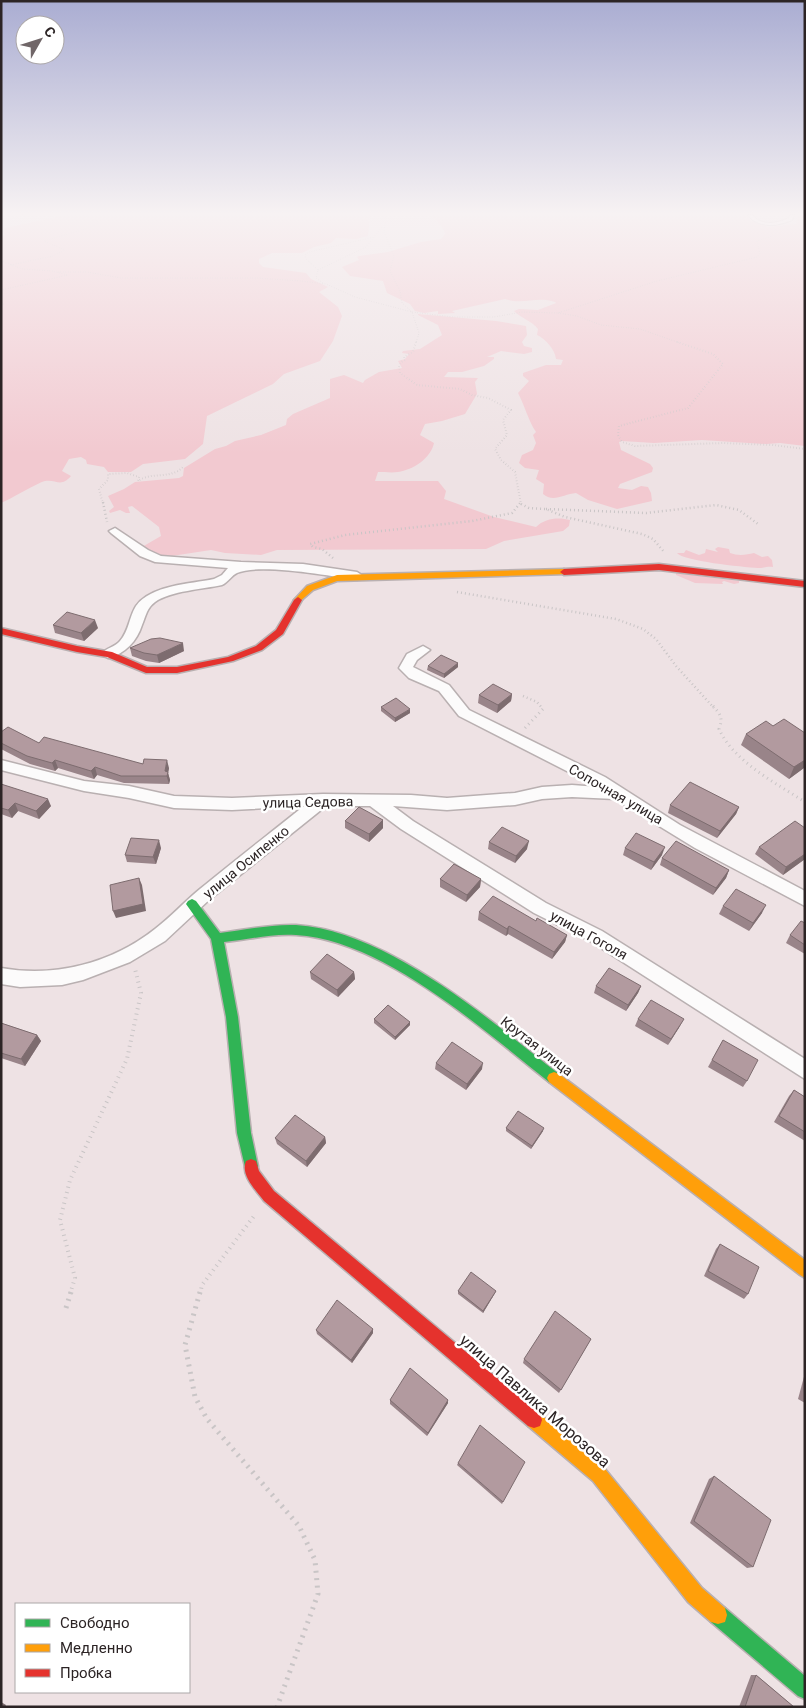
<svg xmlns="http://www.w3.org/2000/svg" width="806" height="1708" viewBox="0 0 806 1708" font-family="Roboto,sans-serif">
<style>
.green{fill:#f2c9d0}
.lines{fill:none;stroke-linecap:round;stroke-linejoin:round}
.lane-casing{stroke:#b9b0b1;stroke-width:2}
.street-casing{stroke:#b9b0b1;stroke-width:3}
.fast-casing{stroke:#b9b0b1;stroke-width:3}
.slow-casing{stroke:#b9b0b1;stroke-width:3}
.jam-casing{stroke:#b9b0b1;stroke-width:3}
.path-far5{stroke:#c9c5c6;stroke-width:1;stroke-dasharray:0.5 2;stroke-linecap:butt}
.path-far4{stroke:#c9c5c6;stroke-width:2;stroke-dasharray:0.5 2.5;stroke-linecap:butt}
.path-far3{stroke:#c9c5c6;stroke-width:2.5;stroke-dasharray:1 3;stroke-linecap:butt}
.path-far2{stroke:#c9c5c6;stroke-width:3;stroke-dasharray:1 4;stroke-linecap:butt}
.path-far1{stroke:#c9c5c6;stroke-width:4;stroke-dasharray:1 4.5;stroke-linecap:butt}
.path{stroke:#c9c5c6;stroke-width:5;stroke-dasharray:2 5.5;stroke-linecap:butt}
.lane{fill:#fcfbfb;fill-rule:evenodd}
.street{fill:#fcfbfb;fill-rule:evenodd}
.fast{fill:#30b455;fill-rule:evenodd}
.slow{fill:#ff9f0a;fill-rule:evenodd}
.jam{fill:#e5322d;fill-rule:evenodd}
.wall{fill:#998489}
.shaded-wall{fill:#7d6c6f}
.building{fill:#b29a9f;stroke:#7d6c6f}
.labels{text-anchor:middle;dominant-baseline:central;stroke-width:5;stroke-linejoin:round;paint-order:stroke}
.street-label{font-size:14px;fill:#2c2425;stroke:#fff}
.near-street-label{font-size:16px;fill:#2c2425;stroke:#fff}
</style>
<rect width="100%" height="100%" fill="#eee2e4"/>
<!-- green -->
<g class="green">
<path d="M66,215H370L368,236L356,239L336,238L331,243L314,247L302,253H272L259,259V263L263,267L306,273L311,279L328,287L319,292L338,307L342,316L333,341L320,361L284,374L273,384L207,416L203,444L185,459L143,464L131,472H108L104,467L87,464L86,460L81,457L69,459L62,471L71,476C61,488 56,479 45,481C37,483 11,499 1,503V236L5,235L3,232L5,228Z"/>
<path d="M428,215H747L750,220L768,227L796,224L798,215H805V446L780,443L766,444L702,440L654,443L622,441L619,442L621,450L650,464L653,468L652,472L620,484L618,488L632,490L641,486L648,487L651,493L652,501L617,509L588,500L576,493C564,494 553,503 543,494L544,484L536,479L539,470L525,468L519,463L522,455L533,450L536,443L533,435L536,432C528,420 525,406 518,393L529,381L523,376V373L546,365H561L563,360L556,359C555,350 546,339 537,335L538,329C532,321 521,318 514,311L519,309L538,310L556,303L555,302C538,296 522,305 505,299L452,311L455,313L438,314V311L424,313L415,311L410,304L387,293L383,281L350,276L342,267L359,260L357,257L359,256L388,252L421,242L441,239L445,234C443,226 436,219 428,215Z"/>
<path d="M418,314L496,321L526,326L527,335L522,342L524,346L532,348V352L524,354L501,351L487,357H494V359L484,366L462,372H448L444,377L478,378L475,382L477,394L465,414L442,421L425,424L420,435L434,443C431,458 413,470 398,472C392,473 384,472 378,472L375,481H438L446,491L444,499L494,517L536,527C545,518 559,517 570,520L569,526L563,531L504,541L486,549L277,550L261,555L225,553L211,550L165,557H159L142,547L161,536L159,527L132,506L128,507L130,513H126L120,510L110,513L109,511L114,507L108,496L124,489L135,482L179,478L183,476L184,468L215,449L226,446L235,441L261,435L286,425L287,419L293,414L330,398V379L344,375L363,383L365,380L379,372L402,368L398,361L405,359L409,354L402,353L403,351L420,349L442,335L438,325L418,315Z"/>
<path d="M718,547L729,549L730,553C738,556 746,555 754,553L762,557L768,556L772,560L773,567C768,566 764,568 758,568C742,567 683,561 677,553H684L686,550L699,555L705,553L706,549L718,552L715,549Z"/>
<path d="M676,573L739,581V583L734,584L724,581L722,582L723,584L695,583L676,575Z"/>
</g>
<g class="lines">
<!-- lane casing -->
<g class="lane-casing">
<path id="lane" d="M748,215H752C761,226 777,224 789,218L790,215H794L792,220C778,226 759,229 748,215Z"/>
</g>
<!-- street casing -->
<g class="street-casing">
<g id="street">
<path d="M115,528L148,550L161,556L241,562L303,564L357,572L363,576L357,580C331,576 259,563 237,573C232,575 228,582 222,585C204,589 170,591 155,602C147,608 146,615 142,625C137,641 125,654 108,658L101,654C106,648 115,647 120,641C129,631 129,617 136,606C151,585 190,584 214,579L222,575L228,568L155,562L140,556L111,533L109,531Z"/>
<path d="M423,646L430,650L417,660L413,667L449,685L469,710L605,777L680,825L805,891V906L695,848L615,799L572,797L542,799L515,805L447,810L393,806L413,821L546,903L602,931L805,1059V1079L590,941L534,913L401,829L370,806H326L209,900L165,941L130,962L83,980L62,985L20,987L1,984V968C55,978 112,963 155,929C171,917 184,902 200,889C234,861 269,834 304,806L232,810L174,808L129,798L84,791L1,770V760L84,781L129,786L174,796L232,798L323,794L411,795L447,798L515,793L542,787L572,785L598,787L459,716L439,691L409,678L399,668L407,654Z"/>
</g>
</g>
<!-- fast casing -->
<g class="fast-casing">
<g id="fast">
<path d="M192,899L196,901L220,933C245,930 271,924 296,925C388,931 488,1019 559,1074L561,1078L559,1082L554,1084L549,1082C483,1030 384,940 296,935C272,933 248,940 224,942L238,1017L251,1133L258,1166L256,1171L251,1173L246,1171L237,1133L226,1017L211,939L186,904L188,901Z"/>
<path d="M718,1606L725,1608L805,1676V1699L798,1696L711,1622L709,1615L711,1608Z"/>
</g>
</g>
<!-- slow casing -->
<g class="slow-casing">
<g id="slow">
<path d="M564,569L568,572L567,574L337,581L313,590L298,603L294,600L307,586L337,575Z"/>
<path d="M554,1072L559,1074L805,1260V1278L800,1275L549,1082L547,1078L549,1074Z"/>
<path d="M534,1412L540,1414L605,1469L702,1588L725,1608L727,1615L725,1622L718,1624L711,1622L688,1602L593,1481L528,1426L526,1420L528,1414Z"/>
</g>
</g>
<!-- jam casing -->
<g class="jam-casing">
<g id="jam">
<path d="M659,564L805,581V587L659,570L564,575L560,572L564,569Z"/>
<path d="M298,597L302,600L283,634L262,650L233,661L177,673H146L107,657L77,652L1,634V628L77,646L112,652L147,667H177L228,657L256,646L276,630L294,600Z"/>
<path d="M251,1159L256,1161L259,1171L274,1191L540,1414L542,1420L540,1426L534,1428L528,1426L264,1201C256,1190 240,1175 246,1161Z"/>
</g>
</g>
<!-- path-far5 -->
<g class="path-far5">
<path d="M43,215L51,217L55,215"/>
<path d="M386,215L384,232L394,256L390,271L400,291L402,303L412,312L419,333L416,343"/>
<path d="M1,222L23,215"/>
<path d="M1,261L23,269L52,271L68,275L1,290"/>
<path d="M11,265L53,256L65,250L44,241L92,227L98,223L96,220L82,215"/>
<path d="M318,270L366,247L382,227"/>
<path d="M58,272H87L121,278H257L301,281L326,284L355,297L412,312L453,317H494L522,312L558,313L657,281L757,257L760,254L757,241L772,236"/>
<path d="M323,283L316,278L318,270L306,259L305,255L309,252L374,237"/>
<path d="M1,301L4,304L1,305"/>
<path d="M558,313L577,316L601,325L640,329L680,343"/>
</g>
<!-- path-far4 -->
<g class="path-far4">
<path d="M416,342L413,352L404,357L405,360L401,362L399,367L400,373L417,385L460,389L472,395L488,398L511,410L503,420L507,435L495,449L501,460L515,472L521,504"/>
<path d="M677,342L713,354L723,364L688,408L619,426L618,435L622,442L635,446L723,443L773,445L805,449"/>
<path d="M103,504L99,489L108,480V474L127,473L139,477L138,481C152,471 170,480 183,467"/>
</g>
<!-- path-far3 -->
<g class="path-far3">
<path d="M103,502L107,522"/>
<path d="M521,504L529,508L546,509L565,517L642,534L653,539L665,553"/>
<path d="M546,509L646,513L716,505L739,510L758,524"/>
<path d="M333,558L322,549L313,547L310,544L345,535L472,521L512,513L521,502"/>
<path d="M457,592L616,619L643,629L656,639L676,666L714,708"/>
<path d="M523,696L537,702L542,708"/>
</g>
<!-- path-far2 -->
<g class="path-far2">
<path d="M713,706C721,715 723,718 719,729C734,762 776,783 805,802"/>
<path d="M525,728L543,709L541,706"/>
</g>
<!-- path-far1 -->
<g class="path-far1">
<path d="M70,1294L75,1278L60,1220L70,1180L127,1059L141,993L135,969"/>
<path d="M200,1294L202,1285L254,1216"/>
</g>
<!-- path -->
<g class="path">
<path d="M200,1292L185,1345L195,1397L207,1419L299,1526L315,1560L318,1594L277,1707"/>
<path d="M66,1308L71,1292"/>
</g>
<!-- lane -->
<use href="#lane" class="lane"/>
<!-- street -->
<use href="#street" class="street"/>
<!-- fast -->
<use href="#fast" class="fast"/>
<!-- slow -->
<use href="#slow" class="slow"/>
<!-- jam -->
<use href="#jam" class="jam"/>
</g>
<!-- wall -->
<g class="wall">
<path d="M53,625L98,628L84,641L55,633Z"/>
<path d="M130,648L184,651L159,663L146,661L132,656Z"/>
<path d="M458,663V667L444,678L427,670L428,666Z"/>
<path d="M512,694L511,701L497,713L478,703L479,695Z"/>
<path d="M381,707L410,713L395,722L381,711Z"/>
<path d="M1,732L39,743L143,764L169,768L168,773L170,780L169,784L124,783L97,775L94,779L58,768L55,771L30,764L1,749Z"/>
<path d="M805,733V767L789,779L741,745L746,734Z"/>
<path d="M1,784L51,806L39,819L18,811L12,818L1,814Z"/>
<path d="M670,805L739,807L736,814L717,838L668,813Z"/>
<path d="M345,821L383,828L369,842L345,828Z"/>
<path d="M805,828V859L783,875L755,854L759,847Z"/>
<path d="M489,842L527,849L515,863L488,849Z"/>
<path d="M161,848L156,864L127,862L125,855Z"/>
<path d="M625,848L662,855L651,870L623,855Z"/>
<path d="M662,858L729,870L726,878L713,895L660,865Z"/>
<path d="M440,879H481L480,887L466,902L440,887Z"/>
<path d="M723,906L762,913L749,931L719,914Z"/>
<path d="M479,912L536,921L567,935L565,942L552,959L508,934L506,936L478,920Z"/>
<path d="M805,923V954L786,943L790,935Z"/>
<path d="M310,972H354L355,979L338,997L311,979Z"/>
<path d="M596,986H641L638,993L626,1011L594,993Z"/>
<path d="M374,1019L410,1022V1025L395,1040L374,1023Z"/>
<path d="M638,1019L680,1026L668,1045L635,1026Z"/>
<path d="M1,1023L37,1035L41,1041L25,1066L1,1058Z"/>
<path d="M723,1040L747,1081L743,1087L708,1067Z"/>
<path d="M436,1063L482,1069L466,1090L435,1069Z"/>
<path d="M794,1090L805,1097V1141L774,1122L789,1096Z"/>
<path d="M506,1128L543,1131L531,1149L506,1131Z"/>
<path d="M325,1137L326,1143L307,1167L277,1144L275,1138Z"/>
<path d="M720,1244L748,1294L744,1299L704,1276L716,1249Z"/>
<path d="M458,1291H496L495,1293L483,1313L458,1294Z"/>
<path d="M373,1329V1333L352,1363L317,1334L316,1330Z"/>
<path d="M591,1339L559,1393L523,1363L524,1359Z"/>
<path d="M805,1373V1403L798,1399Z"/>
<path d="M390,1400L448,1403L427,1436L390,1404Z"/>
<path d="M458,1463L503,1502L502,1504L457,1465Z"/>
<path d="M714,1476L753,1567L747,1568L690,1523L709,1479Z"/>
<path d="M751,1675H756L794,1707H739Z"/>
</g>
<!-- shaded-wall -->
<g class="shaded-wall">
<path d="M95,620L98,628L84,641L81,633Z"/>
<path d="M183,643L184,651L159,663L157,655Z"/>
<path d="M458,663V667L444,678V674Z"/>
<path d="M512,694L511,701L497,713L498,705Z"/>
<path d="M410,709V713L395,722V718Z"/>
<path d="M805,755L804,768L789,779L794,767Z"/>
<path d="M55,760L58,768L55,771L52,763Z"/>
<path d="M167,760L169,768L168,773L170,780L169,784L165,771Z"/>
<path d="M95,767L97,775L94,779L91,771Z"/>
<path d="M48,799L51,806L39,819L36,811Z"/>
<path d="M15,803L18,811L12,818L8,810Z"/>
<path d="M739,807L736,814L717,838L720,831Z"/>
<path d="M383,820V828L369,842V834Z"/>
<path d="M159,840L161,848L156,864L153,857Z"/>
<path d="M529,841L527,849L515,863L516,856Z"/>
<path d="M665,847L662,855L651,870L654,862Z"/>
<path d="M805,854V859L783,875L786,867Z"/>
<path d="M729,870L726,878L713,895L716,888Z"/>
<path d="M139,878L142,885L146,911L116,918L113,911Z"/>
<path d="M481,879L480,887L466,902L467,895Z"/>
<path d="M766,905L762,913L749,931L753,923Z"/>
<path d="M509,926L508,934L506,936L507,929Z"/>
<path d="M567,935L565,942L552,959L554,952Z"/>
<path d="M354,972L355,979L338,997L337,990Z"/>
<path d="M641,986L638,993L626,1011L628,1005Z"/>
<path d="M684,1019L680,1026L668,1045L671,1039Z"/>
<path d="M410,1022V1025L395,1040V1037Z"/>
<path d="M37,1035L41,1041L25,1066L21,1059Z"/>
<path d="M483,1063L482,1069L466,1090L467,1084Z"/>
<path d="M544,1128L543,1131L531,1149L532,1146Z"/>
<path d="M325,1137L326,1143L307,1167L306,1161Z"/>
<path d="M496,1291L495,1293L483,1313V1311Z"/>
<path d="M373,1329V1333L352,1363L351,1360Z"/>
<path d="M448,1400V1403L427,1436L428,1433Z"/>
<path d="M1,1702L6,1705L5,1707H1Z"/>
</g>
<!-- building -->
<g class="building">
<path d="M67,612L95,620L81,633L53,625Z"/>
<path d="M160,638L183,643L157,655L144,653L130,648L151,639Z"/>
<path d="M441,655L458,663L444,674L428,666Z"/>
<path d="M493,684L512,694L498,705L479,695Z"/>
<path d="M396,698L410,709L395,718L381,707Z"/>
<path d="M784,719L805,733V760L794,767L746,734L766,721L773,726Z"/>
<path d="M8,727L39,743L44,737L143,764L144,759L167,760L165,771L168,772L167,776H121L95,767L91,771L55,760L52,763L27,756L1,743V732Z"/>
<path d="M690,782L739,807L720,831L670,805Z"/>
<path d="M1,784L48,799L36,811L15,803L8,810L1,808Z"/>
<path d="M359,807L383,820L369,834L345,821Z"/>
<path d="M795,821L805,828V854L786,867L759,847Z"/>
<path d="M502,827L529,841L516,856L489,842Z"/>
<path d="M636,833L665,847L654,862L625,848Z"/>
<path d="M131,838L159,840L153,857L125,855Z"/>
<path d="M676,841L729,870L716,888L662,858Z"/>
<path d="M454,864L481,879L467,895L440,879Z"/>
<path d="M139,878L143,904L113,911L110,885Z"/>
<path d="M736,889L766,905L753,923L723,906Z"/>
<path d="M493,896L536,921L537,918L567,935L554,952L509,926L507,929L479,912Z"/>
<path d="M801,921L805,923V945L790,935Z"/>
<path d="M327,954L354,972L337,990L310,972Z"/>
<path d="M609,968L641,986L628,1005L596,986Z"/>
<path d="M651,1000L684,1019L671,1039L638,1019Z"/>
<path d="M388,1005L410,1022L395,1037L374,1019Z"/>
<path d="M1,1023L37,1035L21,1059L1,1053Z"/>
<path d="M723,1040L758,1060L747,1081L712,1060Z"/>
<path d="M452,1042L483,1063L467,1084L436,1063Z"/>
<path d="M794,1090L805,1097V1132L779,1116Z"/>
<path d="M518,1111L544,1128L532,1146L506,1128Z"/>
<path d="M295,1115L325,1137L306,1161L275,1138Z"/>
<path d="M720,1244L759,1267L748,1294L708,1271Z"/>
<path d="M471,1272L496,1291L483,1311L458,1291Z"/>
<path d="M337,1300L373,1329L351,1360L316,1330Z"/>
<path d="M555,1311L591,1339L561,1390L524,1359Z"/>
<path d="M410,1368L448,1400L428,1433L390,1400Z"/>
<path d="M480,1425L525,1462L503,1502L458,1463Z"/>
<path d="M714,1476L771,1520L753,1567L694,1521Z"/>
<path d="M756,1675L794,1707H745Z"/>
</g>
<!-- sky -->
<linearGradient id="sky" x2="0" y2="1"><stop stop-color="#aaadd2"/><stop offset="0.47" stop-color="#f7f2f3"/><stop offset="1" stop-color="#f7f2f3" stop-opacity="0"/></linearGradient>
<rect width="806" height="454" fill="url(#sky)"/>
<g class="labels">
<!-- street labels -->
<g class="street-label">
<text transform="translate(616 794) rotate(30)">Сопочная улица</text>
<text transform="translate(308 802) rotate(-1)">улица Седова</text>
<text transform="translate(246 862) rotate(-39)">улица Осипенко</text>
<text transform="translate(589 935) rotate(29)">улица Гоголя</text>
<text transform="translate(537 1046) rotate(38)">Крутая улица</text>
</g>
<!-- near-street labels -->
<g class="near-street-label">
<text transform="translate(535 1401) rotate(41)">улица Павлика Морозова</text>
</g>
</g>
<!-- border -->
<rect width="806" height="1708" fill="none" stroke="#2c2425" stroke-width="5"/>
<!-- legend -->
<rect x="15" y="1603" width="175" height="90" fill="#ffffff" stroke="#aba7a8"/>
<rect x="25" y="1619" width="25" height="8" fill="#30b455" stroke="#aba7a8"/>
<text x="60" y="1628" font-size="15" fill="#2c2425">Свободно</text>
<rect x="25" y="1644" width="25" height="8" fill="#ff9f0a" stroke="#aba7a8"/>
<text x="60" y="1653" font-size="15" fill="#2c2425">Медленно</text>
<rect x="25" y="1669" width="25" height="8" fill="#e5322d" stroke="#aba7a8"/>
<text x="60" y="1678" font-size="15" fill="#2c2425">Пробка</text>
<!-- north arrow -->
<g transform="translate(40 40) rotate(51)"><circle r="24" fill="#ffffff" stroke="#aba7a8"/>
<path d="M0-4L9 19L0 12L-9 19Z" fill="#706668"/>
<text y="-8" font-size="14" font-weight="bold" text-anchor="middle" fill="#2c2425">С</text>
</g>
</svg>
